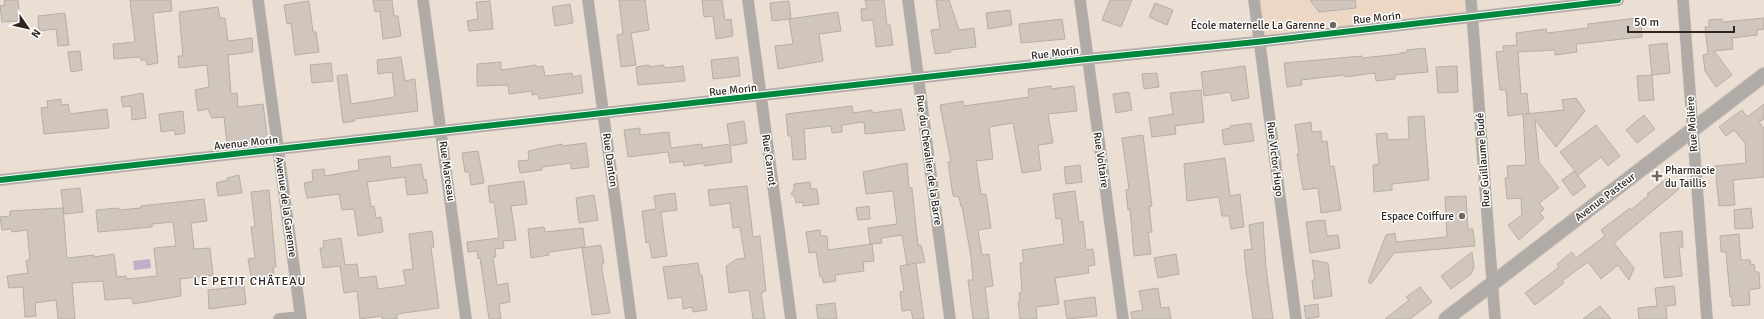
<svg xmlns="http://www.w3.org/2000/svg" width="1764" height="319" viewBox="0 0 1764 319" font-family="Signika,sans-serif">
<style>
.built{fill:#ecd7c5}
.water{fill:#beb0ca}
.building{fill:#d0c6be;stroke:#b7aea5}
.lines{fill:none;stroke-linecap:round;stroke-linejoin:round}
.minor-casing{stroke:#c7beb5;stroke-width:12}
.tertiary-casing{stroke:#c7beb5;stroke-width:16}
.minor{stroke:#b0aba7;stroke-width:11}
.tertiary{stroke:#b0aba7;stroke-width:14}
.cycleway-casing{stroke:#fff;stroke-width:8}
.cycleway{stroke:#00873e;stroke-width:6}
.poi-dot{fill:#70675e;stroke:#fff;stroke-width:1.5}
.labels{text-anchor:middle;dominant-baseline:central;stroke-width:3;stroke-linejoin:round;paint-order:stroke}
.street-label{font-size:11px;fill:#2e261f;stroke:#fff}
.poi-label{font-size:11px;fill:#2e261f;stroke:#fff;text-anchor:end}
.neighbourhood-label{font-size:12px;letter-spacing:1px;fill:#2e261f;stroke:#fff}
</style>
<rect width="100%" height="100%" fill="#ebdfd4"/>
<!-- built -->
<path class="built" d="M1254,0H1471L1473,18L1260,42Z"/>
<!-- water -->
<path class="water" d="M150,259L151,268L134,270L133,261Z"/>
<!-- building -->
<g class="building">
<path d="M4,0H18L20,21L2,22L0,6L5,5Z"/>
<path d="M130,0H171L172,11L153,13L158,63L147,65L146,60H141L140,57L114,59L113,44L135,42Z"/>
<path d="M373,0H392L394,16H398L401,36L383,39L380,11L375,12Z"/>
<path d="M619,0H645L649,30L631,33L636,65L621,67L617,35L623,34Z"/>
<path d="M702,0H722L725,20L731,19L733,36L716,39L713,16L704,17Z"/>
<path d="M865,0H884L887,25H890L893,45L876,47L873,20L862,21L861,9L867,8Z"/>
<path d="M936,0H949L959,30L974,28L976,47L950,50L951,52L935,54L931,30L940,29Z"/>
<path d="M1110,0H1132L1121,27L1102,20Z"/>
<path d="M1310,0H1355L1356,8L1319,12Z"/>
<path d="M309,1L313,32H316L319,52L295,55L291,23L287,24L284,5Z"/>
<path d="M490,1L493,29L469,31L467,21L478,19L476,2Z"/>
<path d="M789,1L791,19L772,21L770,3Z"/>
<path d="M1155,3L1173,10L1167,25L1149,17Z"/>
<path d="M570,4L573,23L555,26L552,7Z"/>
<path d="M218,7L220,18H225L228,41L252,38L253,52L228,55L231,94L237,93L238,107L263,104L267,134L262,140L227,144L224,117L212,118L208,109L198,111L195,90L209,87L207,65L179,68L178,56H183L179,12Z"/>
<path d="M1010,10L1012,25L988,29L986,13Z"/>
<path d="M838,12L841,31L819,34L823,61L778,69L775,46L793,44L789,19Z"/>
<path d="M65,13L69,45L58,46L56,29L39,31L38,16Z"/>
<path d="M1637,18V25L1641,24L1642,37L1576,44L1577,52L1555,55V50L1518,52L1521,94L1527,93L1529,113L1525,114L1564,110L1562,100L1576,98L1585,111L1556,147L1535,120L1539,162L1559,188L1539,203L1544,209L1540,213L1544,218L1519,240L1508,225L1522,215L1521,198L1507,199L1505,178L1508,177L1507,166L1526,165L1523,114L1508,116L1506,90H1500L1496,52L1504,51L1503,46L1517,45L1516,33L1546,29L1547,33L1588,28V24Z"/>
<path d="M1764,18V29L1757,30V35L1732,38L1733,49L1714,51L1732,75L1716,87L1705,71L1703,55L1708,54L1705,27H1709V20L1722,19V22Z"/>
<path d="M1062,19L1065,39L1021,43L1019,24Z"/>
<path d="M1667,43L1670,73L1652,75L1649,45Z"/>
<path d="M1425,48L1428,72L1395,75V79L1376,81L1375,73L1345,77L1344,75L1301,80L1302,85L1287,87L1284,63L1362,56V58L1400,54V53L1407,52V50Z"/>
<path d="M80,51L82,70L71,72L68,52Z"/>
<path d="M401,57L405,81L415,79L418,111L354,119L355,121L343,123L337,76L347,74L351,104L395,97L392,72L378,74L377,60Z"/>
<path d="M738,57L740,76L713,79L711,60Z"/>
<path d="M501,62V70L536,65V67L543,66L545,76L572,73L573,77L581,75L583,93L539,99L538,94L532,95V91L509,94L508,85L477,86V64Z"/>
<path d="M331,63L333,81L312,83L310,65Z"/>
<path d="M649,65V67L664,65V68L683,66L685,81L638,85L636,67Z"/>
<path d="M1245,66L1249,98L1232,101L1230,92L1204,96L1201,72Z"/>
<path d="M1457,66L1458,92L1438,93L1436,67Z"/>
<path d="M1157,73L1159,87L1144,89L1142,74Z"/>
<path d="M1652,75L1654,100L1639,101L1637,76Z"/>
<path d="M1051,86V89L1074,86L1077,111L1048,114L1053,143L1038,145L1041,170L1022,173L1013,123L989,127L993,159L976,161L981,194H986L991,228L978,230L982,255L989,254L993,286L985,287L989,319H973L968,280H973L971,257L962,206L961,207L959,197L953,196L948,162H951L940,105L963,101L964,106L1029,97L1028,89Z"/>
<path d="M1201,90L1204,122L1175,126L1176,134L1152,137L1149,118L1173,114L1170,93Z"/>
<path d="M1129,92L1132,110L1116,113L1113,94Z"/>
<path d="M143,93L146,118L132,120L131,106L123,107L121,97Z"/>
<path d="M61,99V105L68,104L70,114L107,109L109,128L44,134L41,108L48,107L47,101Z"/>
<path d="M1764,104V119L1759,122L1764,128V177L1733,180L1735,205L1719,206L1715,166L1746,163L1745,143L1734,130L1726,136L1719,127L1742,110L1747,117Z"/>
<path d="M852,106L853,113L872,110V113L901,109L905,130L865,134L864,122L842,125V132L832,133L831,126L804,129L806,159L793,160L791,136H788L786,114Z"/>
<path d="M183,111L185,133L175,135L174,130L161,132L159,114Z"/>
<path d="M1644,115L1655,129L1637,143L1626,130Z"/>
<path d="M1424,116L1429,180L1392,184V190L1374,192L1373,165L1379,164L1376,134L1387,133L1388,140L1409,139L1408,117Z"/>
<path d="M744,121L747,143L730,146L732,162L704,166V163L684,166L683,161L670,163L668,152L628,157L624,130L640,128V135L669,132L671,148L702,144V148L730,144L727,124Z"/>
<path d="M1311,122L1312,132L1321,131L1322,142L1327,141L1330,167L1334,166L1341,210L1321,213L1318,188L1303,190L1297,154H1299L1295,125Z"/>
<path d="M1251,123L1254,141L1224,145L1222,130L1230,128V126Z"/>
<path d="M1596,125L1620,156L1608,166L1601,157L1578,175L1560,152Z"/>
<path d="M1143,135L1152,206L1149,207L1152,232H1148L1151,254L1134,256L1130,209L1128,210L1126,190L1129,189L1122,138Z"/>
<path d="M586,143L589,167L571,169V163L542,167V170L520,173L518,161L529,160L528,151L562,144V146Z"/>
<path d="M478,151L484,183L471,185L469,172H465L462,153Z"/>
<path d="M390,156L391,168L421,164L424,180L426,179L428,193L407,195L405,177L367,182L371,207L374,206L376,218L381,217L383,232L358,236L354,209L342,210L339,194L307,198L304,183L313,181L312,170L324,169L325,176L359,170L358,160Z"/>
<path d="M1225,158L1230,196L1240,194L1244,227L1231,229L1229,216H1222L1219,197L1187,201L1184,164Z"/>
<path d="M907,163L909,188H912L918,245H921L925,262L907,265L902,235L881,238L882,243L870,244L868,228L897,224L893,191L866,194L863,172Z"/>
<path d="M1080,165L1082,182L1066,184L1064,167Z"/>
<path d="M1574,171L1586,186L1573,196L1562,180Z"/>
<path d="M239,175L242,193L218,196L216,183L228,180L227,178Z"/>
<path d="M1669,177L1679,189L1614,243L1634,268L1629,280L1618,265L1601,279L1588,262L1562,281L1564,283L1535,305L1525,293L1554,271L1559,267L1557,264L1572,252L1576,258L1605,236L1601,230L1630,208L1631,210L1649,195L1647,194Z"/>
<path d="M524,181L527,204L511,206L516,240L503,241L504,248L495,249L496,257H493L497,285L508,283L510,302L499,304L501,319H489L480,258L478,259L477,251L468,252L467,242L499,238L494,202L490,203L488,186Z"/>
<path d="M810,182L811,189H817L819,204L803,206V202L796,203L795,197L791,194L794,190V184Z"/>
<path d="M747,186L753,237L760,236L766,291L761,293L765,319H753L749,290L729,293L726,266L737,259L745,258L740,227L733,228L730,203L710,206L708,190Z"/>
<path d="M80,188L83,212L64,214L61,190Z"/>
<path d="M269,190L276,267H273L274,276L252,281L248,259L255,258L251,227H255L251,192Z"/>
<path d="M1075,191L1079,222L1083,221L1086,250L1093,249L1095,265L1088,266L1089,273L1055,278L1059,304L1036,307L1037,319H1020L1018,302L1020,301L1019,293L1022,292L1020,263L1024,262L1022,250L1064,244L1061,218L1056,219L1053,194Z"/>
<path d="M675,193L677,210L661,212L667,256L652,258L649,242L646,243L642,211L656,209L654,196Z"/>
<path d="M594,195L598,220L579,223L576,198Z"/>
<path d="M1466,196L1468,229H1473L1475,246L1394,253L1371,284L1368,282L1386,235L1395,233L1396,242L1447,237L1445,197Z"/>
<path d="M204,199L207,221L191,223L194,249L210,248L213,275L180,279L181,296L133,304L132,298L105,300L103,281L72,283L75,319H58L56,300L35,303L36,316L25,317L23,287L9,288L7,276L28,273L26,261L30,259L27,230L12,232L11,229L2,230L0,217L10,216V211L63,208L67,258L94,255V257L114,254L117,277L126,276V279L157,276L154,248L176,246L173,222L152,224V227L98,232L96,210L119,208V210L141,208V206Z"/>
<path d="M869,206L870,219L858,220L856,208Z"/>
<path d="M1751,208L1753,228L1735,229L1734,210Z"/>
<path d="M1325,220L1327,236L1338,235L1340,248L1310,253L1306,222Z"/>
<path d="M1263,222L1266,268L1273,319H1253L1246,271L1244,250L1252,249L1249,225Z"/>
<path d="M544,227L545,232L583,228L585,247L549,252V255L531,258L528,229Z"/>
<path d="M820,230L821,236H827L828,250L872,244L874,261L863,262L864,271L835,275L836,281L823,283L822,277H820L816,252L809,253L806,232Z"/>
<path d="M432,231L434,247H431L439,308L397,314V319H382V316L360,319L357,291L344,293L340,266L323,268L320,248H324L323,241L341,238L345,265L357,264L359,278L376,276L378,289L406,285L403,270L413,269L409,234Z"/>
<path d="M1682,231L1683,247H1679L1682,276L1664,278L1660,233Z"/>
<path d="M1739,234L1741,260H1750L1751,265L1754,264L1755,272H1759L1760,288L1749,290L1750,305L1732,306V297H1730L1726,252H1721L1720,236Z"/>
<path d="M601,245L604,263H602V270L610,313L592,315L582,248Z"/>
<path d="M1472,252L1474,267L1471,274L1451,289L1441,276Z"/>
<path d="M1176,254L1179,274L1158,278L1154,258Z"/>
<path d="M1312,260L1328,263L1332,296L1314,299L1312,280H1315Z"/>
<path d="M698,263L700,275H702L707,310L693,312L692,307L683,309L682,297L668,299L663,267Z"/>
<path d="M916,263L924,319H913L911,310L902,311L900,292L904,291L900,266Z"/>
<path d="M244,286L246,304L209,309L208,290Z"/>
<path d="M1674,286L1676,305L1666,306L1667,319H1639L1638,308L1657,306L1655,288Z"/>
<path d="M1420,287L1432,302L1410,319H1385L1409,300L1406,297Z"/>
<path d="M1158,288L1161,308L1169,307L1171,319H1132L1131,312L1143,310L1139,291Z"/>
<path d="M1095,297L1097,316L1067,319L1064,301Z"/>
<path d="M835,303L837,319H818L816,305Z"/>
<path d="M1318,304L1319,317L1306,319L1304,306Z"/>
<path d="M1600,306L1611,319H1583Z"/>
</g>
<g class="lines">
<!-- minor casing -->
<g class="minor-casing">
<g id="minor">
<path d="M258,0L301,319"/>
<path d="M423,0L466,319"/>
<path d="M588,0L631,319"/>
<path d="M748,0L791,319"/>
<path d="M908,0L950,319"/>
<path d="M1080,0L1123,319"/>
<path d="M1254,0L1296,319"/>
<path d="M1471,0L1495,319"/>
<path d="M1683,0L1707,319"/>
<path d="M0,180L1087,59L1266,41L1618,0"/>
<path d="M279,319L300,317"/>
</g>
</g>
<!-- tertiary casing -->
<g class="tertiary-casing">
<path id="tertiary" d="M1446,319L1764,75"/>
</g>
<!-- minor -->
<use href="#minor" class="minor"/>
<!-- tertiary -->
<use href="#tertiary" class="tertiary"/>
<!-- cycleway casing -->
<g class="cycleway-casing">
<path id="cycleway" d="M0,180L1087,59L1266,41L1618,0"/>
</g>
<!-- cycleway -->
<use href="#cycleway" class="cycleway"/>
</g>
<!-- markers -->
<g class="poi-dot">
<circle cx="1333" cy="25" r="4"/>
<path d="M1655 170h4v4h4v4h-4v4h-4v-4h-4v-4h4z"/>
<circle cx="1462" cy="216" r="4"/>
</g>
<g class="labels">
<!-- street labels -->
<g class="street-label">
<text transform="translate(1377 18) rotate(-6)">Rue Morin</text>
<text transform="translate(1055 53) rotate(-7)">Rue Morin</text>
<text transform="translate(733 90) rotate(-6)">Rue Morin</text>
<text transform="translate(1692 124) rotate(-94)">Rue Molière</text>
<text transform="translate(246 143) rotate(-6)">Avenue Morin</text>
<text transform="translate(1275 159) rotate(83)">Rue Victor Hugo</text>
<text transform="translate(610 160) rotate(82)">Rue Danton</text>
<text transform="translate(769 160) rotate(82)">Rue Carnot</text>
<text transform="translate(929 160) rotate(82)">Rue du Chevalier de la Barre</text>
<text transform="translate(1101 160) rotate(82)">Rue Voltaire</text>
<text transform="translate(1483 160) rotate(-94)">Rue Guillaume Budé</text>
<text transform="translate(447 171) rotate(82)">Rue Marceau</text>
<text transform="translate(1605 197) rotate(-37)">Avenue Pasteur</text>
<text transform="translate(286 207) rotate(82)">Avenue de la Garenne</text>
</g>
<!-- poi labels -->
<g class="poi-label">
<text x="1325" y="25">École maternelle La Garenne</text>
<text x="1665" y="170" text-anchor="start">Pharmacie<tspan x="1665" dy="13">du Taillis</tspan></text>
<text x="1454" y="216">Espace Coiffure</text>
</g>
<!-- neighbourhood labels -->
<g class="neighbourhood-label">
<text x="250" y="281">LE PETIT CHÂTEAU</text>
</g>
</g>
<!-- north arrow -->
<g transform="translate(28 28) rotate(124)" stroke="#ffffff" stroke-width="3" paint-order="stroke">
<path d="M0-3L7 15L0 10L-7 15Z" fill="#2e261f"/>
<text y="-6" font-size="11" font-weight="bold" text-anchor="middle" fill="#2e261f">N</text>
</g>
<!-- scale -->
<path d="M1628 26v6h106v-6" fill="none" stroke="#2e261f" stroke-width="2"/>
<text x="1634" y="26" font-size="12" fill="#2e261f" stroke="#ffffff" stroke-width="3" paint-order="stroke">50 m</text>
</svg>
